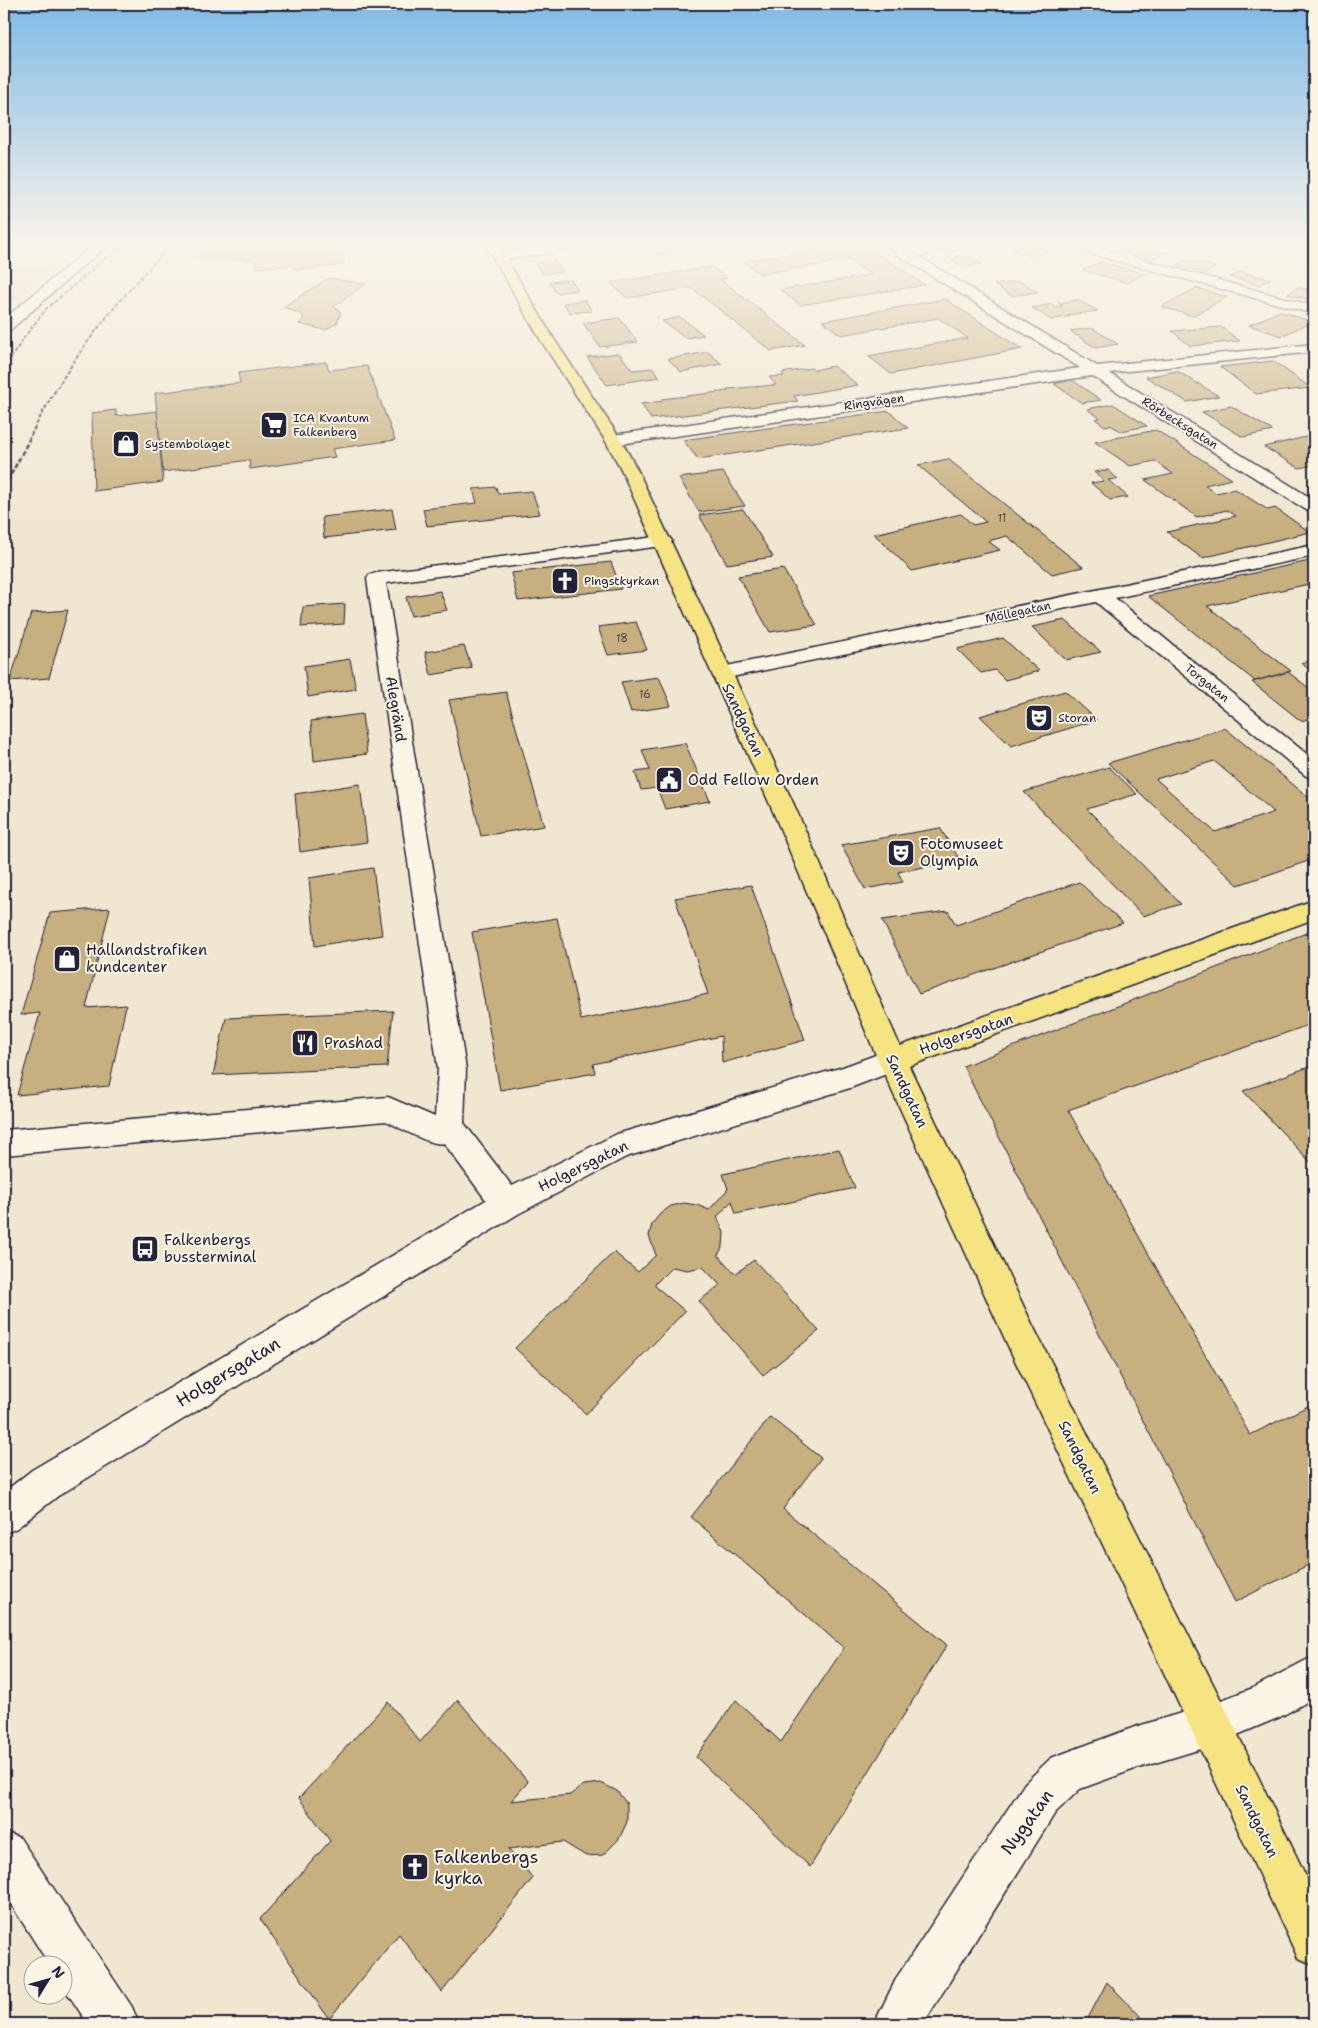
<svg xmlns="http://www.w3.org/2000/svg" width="1318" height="2028" viewBox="0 0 1318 2028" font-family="'Shantell Sans',sans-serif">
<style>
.built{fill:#e4d6b8}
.building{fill:#c7af7f;stroke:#22223b;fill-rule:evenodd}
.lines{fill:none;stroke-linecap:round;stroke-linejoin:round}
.minor-casing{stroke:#22223b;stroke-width:3}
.major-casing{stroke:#22223b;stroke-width:3}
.minor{fill:#fcf5e5;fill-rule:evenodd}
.major{fill:#f6e381;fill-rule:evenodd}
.rail-far1{stroke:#22223b;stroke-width:2;stroke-dasharray:4 2;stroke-linecap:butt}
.rail{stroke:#22223b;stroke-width:2.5;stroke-dasharray:5 2.5;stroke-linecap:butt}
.labels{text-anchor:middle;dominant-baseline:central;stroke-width:4;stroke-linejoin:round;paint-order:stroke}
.far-number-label{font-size:11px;fill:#4b454c}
.far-street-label{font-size:12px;fill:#22223b;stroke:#fcf5e5}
.far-poi-label{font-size:12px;fill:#22223b;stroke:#fcf5e5;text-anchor:start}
.street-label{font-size:15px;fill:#22223b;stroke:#fcf5e5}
.poi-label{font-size:15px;fill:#22223b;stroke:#fcf5e5;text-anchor:start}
.near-street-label{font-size:18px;fill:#22223b;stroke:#fcf5e5}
.near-poi-label{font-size:18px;fill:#22223b;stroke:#fcf5e5;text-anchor:start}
</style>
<rect width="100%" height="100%" fill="#f1e7d1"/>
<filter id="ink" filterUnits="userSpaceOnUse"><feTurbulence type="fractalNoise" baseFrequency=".02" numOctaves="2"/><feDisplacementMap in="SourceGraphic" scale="10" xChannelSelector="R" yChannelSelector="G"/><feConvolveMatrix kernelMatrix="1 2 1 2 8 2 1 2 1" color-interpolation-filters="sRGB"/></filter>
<g filter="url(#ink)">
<!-- built -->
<path class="built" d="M4,245H79L4,311Z"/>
<!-- building -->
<g class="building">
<path d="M207,245H339L345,265L295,270L293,265L257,268L255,260L196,259Z"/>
<path d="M672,245L679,251L657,254L649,247Z"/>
<path d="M843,245H864L925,285L800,305L780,290L871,275L849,260L760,274L742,261Z"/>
<path d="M1028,245H1037L1049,252L1027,256L1012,248Z"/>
<path d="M1125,245H1136L1166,252L1152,259L1118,249Z"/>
<path d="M1191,245H1202L1217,249L1209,253L1188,247Z"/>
<path d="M967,255L982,264L963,267L948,258Z"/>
<path d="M1188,260L1215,267L1205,273L1177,265Z"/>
<path d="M555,261L563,272L542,274L535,264Z"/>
<path d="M1101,262L1144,274L1127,283L1083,270Z"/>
<path d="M712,267L727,278L720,279L805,345L771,351L692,288L627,298L610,283Z"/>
<path d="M1241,272L1270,279L1259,285L1230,277Z"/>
<path d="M329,278L365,284L334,307L340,311V315L337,323L325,330L299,324L303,320V315L283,307Z"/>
<path d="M571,280L578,290L556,293L549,282Z"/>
<path d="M1020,281L1038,292L1011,296L994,285Z"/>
<path d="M1298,287L1314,292V301L1287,294Z"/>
<path d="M1196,288L1227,297L1193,316L1161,307Z"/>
<path d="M945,299L1022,349L891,374L868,356L968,338L938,318L841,335L822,321Z"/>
<path d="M585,300L592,311L570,313L563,303Z"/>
<path d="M1078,300L1098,311L1068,315L1071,316L1051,320L1032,308L1052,304L1056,307L1063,306L1058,303Z"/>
<path d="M1280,311L1312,322L1281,336L1249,325Z"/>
<path d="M680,317L704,335L686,338L662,321Z"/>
<path d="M619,318L638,342L600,347L583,323Z"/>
<path d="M1221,327L1240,341L1190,346L1172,331Z"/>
<path d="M1092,328L1118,344L1096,348L1070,331Z"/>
<path d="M708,352L722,364L681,372L668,359Z"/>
<path d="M619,353L632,370L653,368L660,377L607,385L587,357Z"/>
<path d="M1273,361L1311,388L1256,394L1220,367Z"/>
<path d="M326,362L329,370L367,366L395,440L332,449L335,457L250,469L249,460L163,472L155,393L240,383L238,373Z"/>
<path d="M833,366L858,385L794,396L798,401L651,419L641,404L663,401L661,399L728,391L727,389L776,385L769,377L784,376L782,373L811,368L814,370Z"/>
<path d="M1177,371L1219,396L1187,402L1146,377Z"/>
<path d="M1072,380L1101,400L1082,403L1054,384Z"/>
<path d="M1113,404L1147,426L1121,431L1110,425L1105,426L1095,419L1100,418L1087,409Z"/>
<path d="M1231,406L1273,431L1243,437L1202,412Z"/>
<path d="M116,410V416L157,411L163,482L94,491L92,413Z"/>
<path d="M889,411L908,428L698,459L683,440Z"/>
<path d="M1156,430L1232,479L1205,485L1216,493L1235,489L1268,510L1275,508L1310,532L1202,558L1167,532L1236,516L1227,510L1197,517L1145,480L1173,474L1155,461L1130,466L1095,442Z"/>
<path d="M1314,435V465L1299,468L1264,447Z"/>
<path d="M948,459L1083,567L1052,574L1007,536L988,541L1000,550L912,571L874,534L961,514L973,525L986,522L918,465Z"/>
<path d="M1108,470L1118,479L1108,480L1128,497L1110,500L1091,483L1104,481L1094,472Z"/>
<path d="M723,472L745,506L699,512L679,478Z"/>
<path d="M496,487L498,494L532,491L540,514L427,526L423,509L477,503L473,489Z"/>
<path d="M392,509L396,530L324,538L322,517Z"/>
<path d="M743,509L773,557L727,564L699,515Z"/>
<path d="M1314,560V583L1207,606L1291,671L1255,681L1148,596Z"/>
<path d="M611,562L621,589L518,601L511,573Z"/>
<path d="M783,569L817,625L770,632L738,576Z"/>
<path d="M440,591L447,610L411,616L406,597Z"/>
<path d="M345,604L344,624L301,627L303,607Z"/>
<path d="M68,610L49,678L10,681L31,613Z"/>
<path d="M1065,620L1101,652L1066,660L1032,627Z"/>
<path d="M636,622L647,650L608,655L598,627Z"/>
<path d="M1003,638L1039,671L1005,680L995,670L981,673L957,649Z"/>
<path d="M464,646L472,668L431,675L425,652Z"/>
<path d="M350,659L356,689L308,697L304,666Z"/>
<path d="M1314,660V673L1301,663Z"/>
<path d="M1288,672L1314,692V717L1301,721L1252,682Z"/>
<path d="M659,677L671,706L631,712L621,682Z"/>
<path d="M1065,691L1097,720L1011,746L980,716Z"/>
<path d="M506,692L544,826L481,836L449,700Z"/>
<path d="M362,714L367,754L314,761L311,721Z"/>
<path d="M1225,728L1314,802V859L1238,885L1108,763ZM1214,761L1274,812L1215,832L1156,779Z"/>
<path d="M685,743L710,801L665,809L657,788L641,790L635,772L650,770L642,750Z"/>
<path d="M1109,767L1137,794L1087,809L1181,904L1143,916L1024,792Z"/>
<path d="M360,784L367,842L300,852L295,794Z"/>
<path d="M940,828L960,860L898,872L903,882L865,889L841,845Z"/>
<path d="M373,868L382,935L315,946L309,878Z"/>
<path d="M1079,882L1123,923L919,994L882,920L948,911L956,925Z"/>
<path d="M751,885L805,1040L722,1063L721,1036L593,1064L595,1073L500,1090L472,932L557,918L581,1020L708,994L675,898Z"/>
<path d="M110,908L86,1008L126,1005L109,1086L17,1095L40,1013L21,1015L50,913Z"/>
<path d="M1314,930V1023L1068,1110L1250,1435L1314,1403V1562L1235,1602L963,1066Z"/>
<path d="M393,1011L387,1067L213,1075L226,1018Z"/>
<path d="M1314,1065V1166L1243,1091Z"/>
<path d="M839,1149L855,1188L736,1214L732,1201L717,1217L724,1232L723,1246L718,1255L735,1274L754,1260L819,1331L763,1375L699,1301L720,1285L703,1267L687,1270L672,1267L654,1285L685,1311L586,1414L515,1348L614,1252L638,1272L656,1255L649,1236L652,1224L660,1214L671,1206L684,1203L697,1205L709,1210L728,1189L723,1174Z"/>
<path d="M770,1417L821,1458L783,1509L947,1645L810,1867L696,1757L736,1700L781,1742L844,1648L691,1517Z"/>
<path d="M458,1700L528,1782L511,1801L570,1795L584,1785L601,1783L617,1791L627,1804V1822L619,1839L603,1855L586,1856L563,1842L508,1849L533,1878L442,1992L399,1934L329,2019L260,1919L330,1841L299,1798L388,1702L420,1742Z"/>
<path d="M1107,1982L1148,2024H1085Z"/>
</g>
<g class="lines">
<!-- minor casing -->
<g class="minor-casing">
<g id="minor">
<path d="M93,245H107L9,331L4,332V319Z"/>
<path d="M550,245H587L581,249L498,260L492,256L498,252Z"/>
<path d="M886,245H901L908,250L932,245H962L956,249L918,256L1097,366L1314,344V352L1109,373L1314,500V512L1308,511L1092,376L613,445L607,443L605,440L607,437L613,435L1080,368L901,257Z"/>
<path d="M1067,245H1089L1314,306V314L1069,248Z"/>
<path d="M663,536L669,537L672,541L669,545L386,583L466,1069L464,1123L512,1186L617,1134L843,1067L892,1049L902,1052L906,1060L902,1068L850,1088L626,1157L518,1214L58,1496L17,1528L4,1534V1492L32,1470L486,1200L444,1143C432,1147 399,1127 386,1121L4,1155V1130L388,1097L435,1117L438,1069L367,579L369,575L376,573Z"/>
<path d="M1314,545V556L1115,598L1314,760V778L1306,776L1096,602L722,679L715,677L712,673L715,669L722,667Z"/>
<path d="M1314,1656V1698L1280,1717L1211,1746L1135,1769L1080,1789L1055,1813L923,2024H874L897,1977L1025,1783L1051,1758L1135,1727L1211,1704L1253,1688Z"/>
<path d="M4,1832L20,1838L132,2007L139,2024H88L62,1985V1966H50L4,1893Z"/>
</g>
</g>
<!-- major casing -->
<g class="major-casing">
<path id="major" d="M486,245H498L554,339L621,440L637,469L795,807L900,1046L1314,900V919L909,1066L1033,1326L1226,1710L1314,1893V1965L1298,1958L1196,1740L1009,1348L878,1060L771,807L621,469L605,440L540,339Z"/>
</g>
<!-- minor -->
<use href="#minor" class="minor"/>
<!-- major -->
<use href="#major" class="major"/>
<!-- rail-far1 -->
<g class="rail-far1">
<path d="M4,369L23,339L46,309L121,245"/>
<path d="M28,441C64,367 113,303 172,245"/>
</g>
<!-- rail -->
<path class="rail" d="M4,488L29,440"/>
</g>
</g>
<!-- sky -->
<linearGradient id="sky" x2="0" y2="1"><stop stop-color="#7fbae6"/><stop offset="0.46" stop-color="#f9f4ea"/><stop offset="1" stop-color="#f9f4ea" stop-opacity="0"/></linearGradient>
<rect width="1318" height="529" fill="url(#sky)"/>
<!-- icons -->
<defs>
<g id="supermarket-square" transform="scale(1.4375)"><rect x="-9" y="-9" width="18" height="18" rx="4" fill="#22223b" stroke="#fcf5e5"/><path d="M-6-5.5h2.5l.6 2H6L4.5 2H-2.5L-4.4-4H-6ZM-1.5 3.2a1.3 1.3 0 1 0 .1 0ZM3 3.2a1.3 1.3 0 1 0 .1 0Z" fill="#fff"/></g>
<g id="shop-square" transform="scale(1.4375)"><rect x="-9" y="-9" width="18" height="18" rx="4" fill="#22223b" stroke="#fcf5e5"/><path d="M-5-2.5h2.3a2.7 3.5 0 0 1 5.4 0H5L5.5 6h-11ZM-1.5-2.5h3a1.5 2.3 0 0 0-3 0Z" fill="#fff"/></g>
<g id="church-square" transform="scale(1.4375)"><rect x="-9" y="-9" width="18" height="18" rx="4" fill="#22223b" stroke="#fcf5e5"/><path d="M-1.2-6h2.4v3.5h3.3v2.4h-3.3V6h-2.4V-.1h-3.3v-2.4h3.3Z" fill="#fff"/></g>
<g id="theatre-square" transform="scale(1.4375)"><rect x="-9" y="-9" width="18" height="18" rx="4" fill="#22223b" stroke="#fcf5e5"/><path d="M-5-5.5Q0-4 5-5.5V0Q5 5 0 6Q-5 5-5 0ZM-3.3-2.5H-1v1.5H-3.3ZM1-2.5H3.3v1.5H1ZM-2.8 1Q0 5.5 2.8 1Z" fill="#fff"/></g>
<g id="civic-square" transform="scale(1.4375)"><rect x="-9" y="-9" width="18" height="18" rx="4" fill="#22223b" stroke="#fcf5e5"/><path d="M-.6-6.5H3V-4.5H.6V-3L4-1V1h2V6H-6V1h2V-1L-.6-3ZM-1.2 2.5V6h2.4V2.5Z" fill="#fff"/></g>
<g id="restaurant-square" transform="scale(1.4375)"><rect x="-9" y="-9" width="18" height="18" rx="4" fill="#22223b" stroke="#fcf5e5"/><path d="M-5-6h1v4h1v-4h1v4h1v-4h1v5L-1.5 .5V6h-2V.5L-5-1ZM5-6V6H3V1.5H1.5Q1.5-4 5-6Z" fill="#fff"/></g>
<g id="bus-square" transform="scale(1.4375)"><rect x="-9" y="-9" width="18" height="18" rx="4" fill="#22223b" stroke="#fcf5e5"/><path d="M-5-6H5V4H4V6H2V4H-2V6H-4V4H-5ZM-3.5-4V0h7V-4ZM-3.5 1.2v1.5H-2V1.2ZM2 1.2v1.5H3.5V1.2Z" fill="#fff"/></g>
</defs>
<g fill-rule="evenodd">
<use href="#supermarket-square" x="274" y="425"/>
<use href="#shop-square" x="126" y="444"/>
<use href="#church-square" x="565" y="581"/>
<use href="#theatre-square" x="1039" y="718"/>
<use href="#civic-square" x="669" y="780"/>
<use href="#theatre-square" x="901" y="853"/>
<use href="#shop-square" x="67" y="959"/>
<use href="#restaurant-square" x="305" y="1043"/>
<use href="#bus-square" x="145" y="1249"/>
<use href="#church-square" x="415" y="1867"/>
</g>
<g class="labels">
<!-- far-number labels -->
<g class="far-number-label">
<text x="1002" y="518">11</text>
<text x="622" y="638">18</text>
<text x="645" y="694">16</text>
</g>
<!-- far-street labels -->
<g class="far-street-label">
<text transform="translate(874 402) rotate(-8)">Ringvägen</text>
<text transform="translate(1180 423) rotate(32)">Rörbecksgatan</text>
<text transform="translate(1018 612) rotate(-12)">Möllegatan</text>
<text transform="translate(1207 683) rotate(39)">Torgatan</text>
</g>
<!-- far-poi labels -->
<g class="far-poi-label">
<text x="293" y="418">ICA Kvantum<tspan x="293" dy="14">Falkenberg</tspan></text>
<text x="145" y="444">Systembolaget</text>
<text x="584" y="581">Pingstkyrkan</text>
<text x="1058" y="718">Storan</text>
</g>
<!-- street labels -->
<g class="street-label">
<text transform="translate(396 709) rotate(81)">Alegränd</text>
<text transform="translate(743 720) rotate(65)">Sandgatan</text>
<text transform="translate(966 1034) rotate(-19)">Holgersgatan</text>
<text transform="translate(907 1091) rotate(65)">Sandgatan</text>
<text transform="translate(583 1166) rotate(-26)">Holgersgatan</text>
<text transform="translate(1080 1457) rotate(64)">Sandgatan</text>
<text transform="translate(1257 1821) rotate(64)">Sandgatan</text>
</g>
<!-- poi labels -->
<g class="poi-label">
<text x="688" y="780">Odd Fellow Orden</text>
<text x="920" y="844">Fotomuseet<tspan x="920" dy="17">Olympia</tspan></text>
<text x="86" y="950">Hallandstrafiken<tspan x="86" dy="17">kundcenter</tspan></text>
<text x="324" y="1043">Prashad</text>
<text x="164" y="1240">Falkenbergs<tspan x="164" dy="17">bussterminal</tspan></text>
</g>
<!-- near-street labels -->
<g class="near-street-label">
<text transform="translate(228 1372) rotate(-31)">Holgersgatan</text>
<text transform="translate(1027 1822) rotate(-54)">Nygatan</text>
</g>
<!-- near-poi labels -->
<g class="near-poi-label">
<text x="434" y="1857">Falkenbergs<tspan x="434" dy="21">kyrka</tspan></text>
</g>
</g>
<!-- margin -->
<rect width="1318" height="2028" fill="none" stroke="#fcf5e5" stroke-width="20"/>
<rect x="10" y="10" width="1298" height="2008" fill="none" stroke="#22223b" stroke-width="2" filter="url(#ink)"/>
<!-- north arrow -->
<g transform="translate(48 1980) rotate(53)"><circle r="24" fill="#fcf5e5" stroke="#a5a1a1"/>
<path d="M0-4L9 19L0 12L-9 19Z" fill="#22223b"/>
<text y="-8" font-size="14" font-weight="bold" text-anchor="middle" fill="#22223b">N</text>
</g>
</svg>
